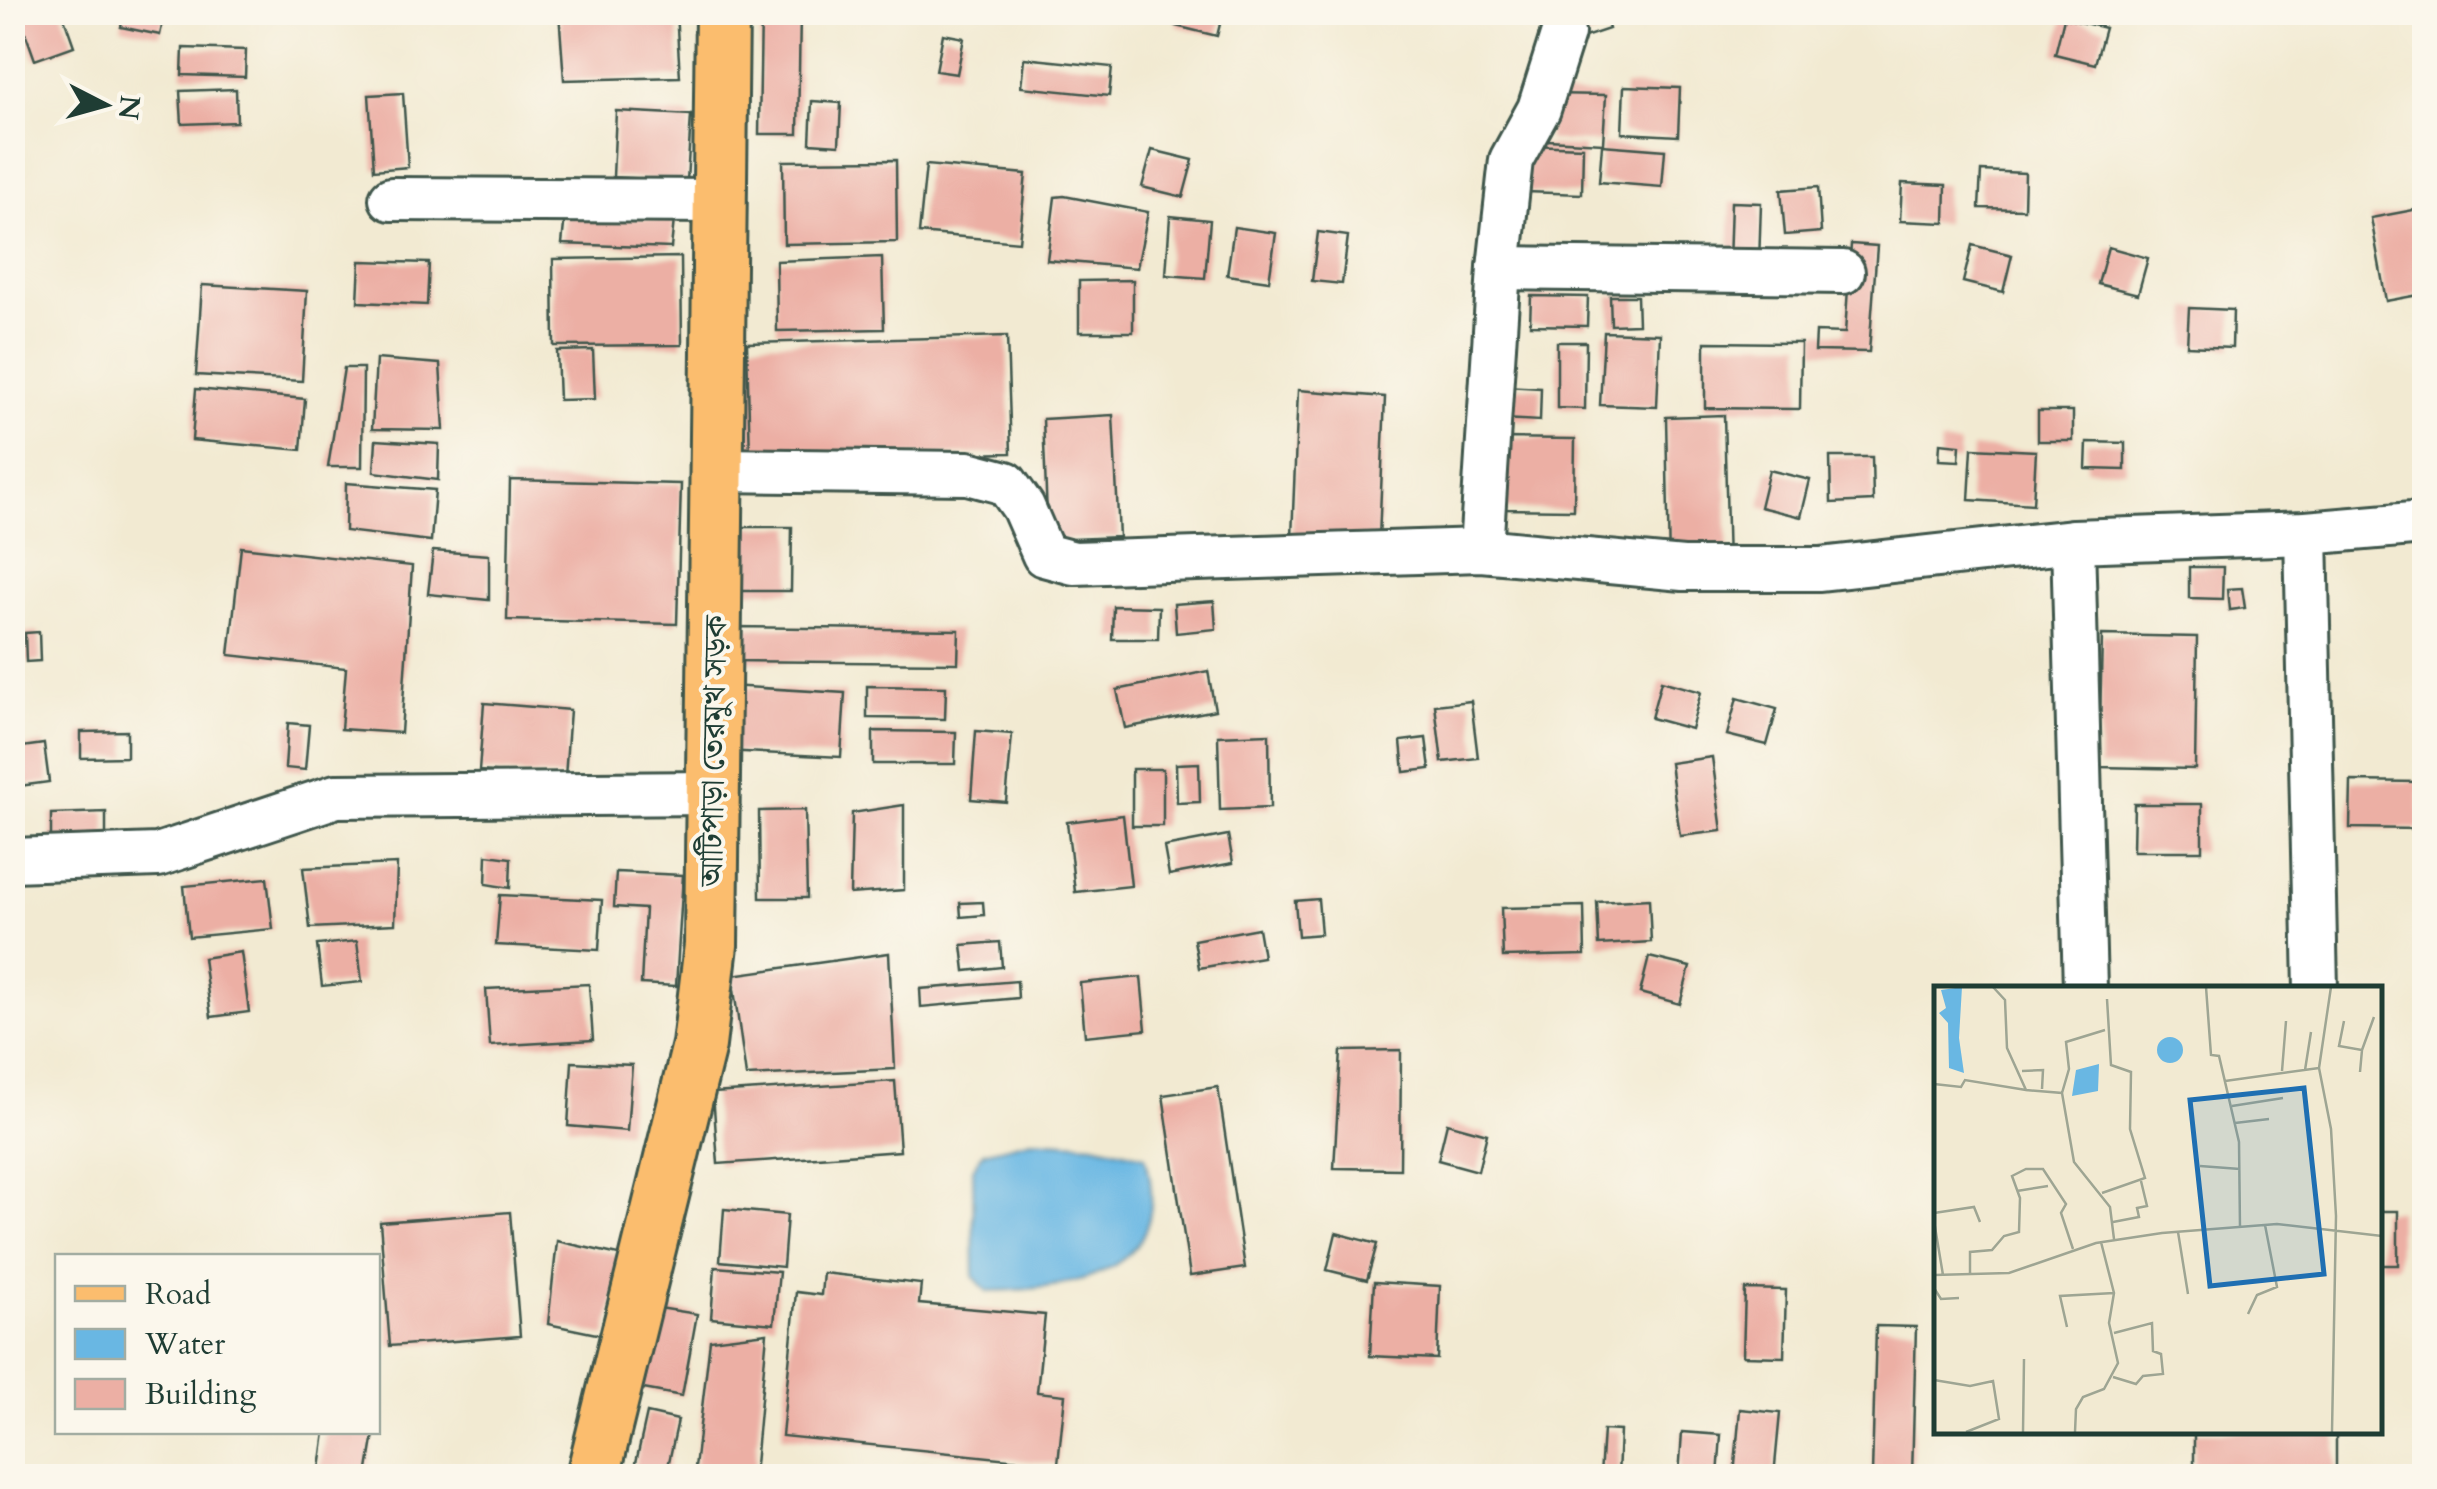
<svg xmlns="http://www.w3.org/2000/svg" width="2437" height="1489" viewBox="0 0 2437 1489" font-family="Cardo,'Noto Serif Bengali',serif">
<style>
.water{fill:#69b7e3;stroke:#447a8c;stroke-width:2.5}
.building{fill:#ecafa4}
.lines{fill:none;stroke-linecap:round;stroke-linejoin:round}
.minor-casing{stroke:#3f574c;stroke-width:48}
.major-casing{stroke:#3f574c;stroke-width:58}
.minor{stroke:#fff;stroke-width:42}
.major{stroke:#fbbd6e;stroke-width:52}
.labels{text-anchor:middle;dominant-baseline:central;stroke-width:8;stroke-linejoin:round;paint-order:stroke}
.street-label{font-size:32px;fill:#1f3d34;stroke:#fbf7ec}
.inset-road{fill:none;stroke:#9ea593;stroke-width:2.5}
.view{fill:#1f6fb2;fill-opacity:0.15;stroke:#1f6fb2;stroke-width:5}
.inset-edge{fill:none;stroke:#1f3d34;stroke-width:5}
</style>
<rect width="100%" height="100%" fill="#fbf7ec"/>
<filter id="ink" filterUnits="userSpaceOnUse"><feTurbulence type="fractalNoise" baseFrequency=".01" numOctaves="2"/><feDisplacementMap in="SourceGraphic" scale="20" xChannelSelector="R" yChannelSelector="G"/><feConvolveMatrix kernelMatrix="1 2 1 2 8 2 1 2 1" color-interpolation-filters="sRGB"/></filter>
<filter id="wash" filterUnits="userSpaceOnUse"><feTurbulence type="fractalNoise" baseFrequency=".0048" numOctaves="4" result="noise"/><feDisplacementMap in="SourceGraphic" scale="40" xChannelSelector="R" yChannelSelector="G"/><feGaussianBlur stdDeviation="2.25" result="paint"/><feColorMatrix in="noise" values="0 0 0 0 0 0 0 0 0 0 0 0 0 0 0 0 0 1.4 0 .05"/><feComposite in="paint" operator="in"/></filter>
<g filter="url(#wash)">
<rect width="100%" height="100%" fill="#f2ead2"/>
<!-- water -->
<path class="water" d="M1032,1140L1094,1144L1145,1156C1178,1272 1076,1290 987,1291L974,1277L973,1168L983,1152Z"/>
<g id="blocks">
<!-- building -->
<g class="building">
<path d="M36,12H62L74,46L35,60L20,18Z"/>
<path d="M124,12H165L160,35L121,27Z"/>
<path d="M559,12H676L680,77L564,80Z"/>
<path d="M761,12H800L798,134H759Z"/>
<path d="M1180,12H1223L1217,36L1176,26Z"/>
<path d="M1574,12H1604L1609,29L1582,38Z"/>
<path d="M2064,18L2105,28L2095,64L2055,54Z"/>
<path d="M943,34L964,38L957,74L936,71Z"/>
<path d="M183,48L246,50L245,77L182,75Z"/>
<path d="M1024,58L1112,67L1109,96L1021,87Z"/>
<path d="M1624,86L1680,88L1678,136L1622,133Z"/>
<path d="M236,89L237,122L182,124L180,91Z"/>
<path d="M403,93L408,167L374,170L369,95Z"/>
<path d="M1550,94L1606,95L1603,143L1548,140Z"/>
<path d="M812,101L841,103L839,145L810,143Z"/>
<path d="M616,111L691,115L687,181L613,177Z"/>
<path d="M1528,145L1583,147L1582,194L1526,192Z"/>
<path d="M1602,145L1665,150L1662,187L1599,182Z"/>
<path d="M1152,150L1193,160L1183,197L1142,187Z"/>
<path d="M896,160L897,242L784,244L783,161Z"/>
<path d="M926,165L1026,174L1019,242L919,233Z"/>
<path d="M1981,171L2025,173L2024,209L1979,208Z"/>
<path d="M1902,183L1946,185L1945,223L1900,221Z"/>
<path d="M1818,187L1821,232L1785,235L1781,190Z"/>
<path d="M1064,196L1148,212L1137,268L1047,260L1055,197Z"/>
<path d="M1731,202L1761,203L1759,264H1729Z"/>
<path d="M2424,208V294L2386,301L2371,218Z"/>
<path d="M565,215L674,220L671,248L562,244Z"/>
<path d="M1170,216L1210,220L1205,278L1166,275Z"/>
<path d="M1234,227L1276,233L1269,281L1227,275Z"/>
<path d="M1318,232L1348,236L1342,284L1312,281Z"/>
<path d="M1851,244L1877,246L1869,352L1815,351L1816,332L1845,333Z"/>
<path d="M1972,245L2012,255L2003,292L1963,282Z"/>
<path d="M2108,247L2148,258L2138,294L2098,284Z"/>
<path d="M681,257L682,345L554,346L553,259Z"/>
<path d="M882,257L884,329L777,331L776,261Z"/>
<path d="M360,261L429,263L427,305L358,302Z"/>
<path d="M1133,280V332H1079V281Z"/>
<path d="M202,285L307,291L302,381L196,375Z"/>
<path d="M1531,296L1588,297L1587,326L1530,325Z"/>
<path d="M1610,296H1637L1638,324L1611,325Z"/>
<path d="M2189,308L2233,310L2232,348L2187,346Z"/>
<path d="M1604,332L1660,334L1657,407L1600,405Z"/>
<path d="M1007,336L1011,453L750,459L747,343Z"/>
<path d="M1557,342H1586L1585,409L1557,408Z"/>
<path d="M1705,342L1801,343L1800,409L1705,408Z"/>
<path d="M593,350L595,399L559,400L557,351Z"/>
<path d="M376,359L440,364L444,430L372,429Z"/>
<path d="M344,368H363L362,467H328Z"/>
<path d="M1503,386L1541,388L1540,421L1502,419Z"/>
<path d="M196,389L305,399L301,450L192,440Z"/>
<path d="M1298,390L1385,397L1379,539L1292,537Z"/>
<rect x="2038" y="411" width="35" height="30"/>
<path d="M1113,415L1119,537L1048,540L1043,419Z"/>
<path d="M1724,415L1728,564L1669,565L1666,417Z"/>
<path d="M1504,438L1575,439L1574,510L1503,509Z"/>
<path d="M376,440L439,444L438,480L374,472Z"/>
<path d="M2087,442L2125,443V470L2086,469Z"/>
<path d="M1940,443L1960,445L1959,461L1939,460Z"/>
<path d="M1972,448L2036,451L2033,504L1969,500Z"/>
<path d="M1830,457H1872L1873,501L1831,503Z"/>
<path d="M1769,470L1810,480L1801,517L1760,507Z"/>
<path d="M510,480L681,484L677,624L507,620Z"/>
<path d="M346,483L435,490L431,541L345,531Z"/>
<path d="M726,527H792L791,591H726Z"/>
<path d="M241,547L412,566L401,733L341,729L346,668L229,655Z"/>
<path d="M433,551L489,555V600L428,594Z"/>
<path d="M2189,567H2223L2222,599L2189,598Z"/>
<path d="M2242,588L2245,608L2229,610L2227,589Z"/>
<path d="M1214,601L1216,629L1176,633L1174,604Z"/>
<path d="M1113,606L1159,607L1158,639H1112Z"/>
<path d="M733,627L959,630L958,663L732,661Z"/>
<path d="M39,632L40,661L26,662L25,633Z"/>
<path d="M2102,635L2197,637L2195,769L2099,767Z"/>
<path d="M1208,671L1215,710L1125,728L1117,690Z"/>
<path d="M1661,681L1701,692L1691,729L1651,718Z"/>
<path d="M728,686L845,693L841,757L724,751Z"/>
<path d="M867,686L946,687L945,719L867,718Z"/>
<path d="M1737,698L1777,709L1767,745L1727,735Z"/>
<path d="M1471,701L1478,758L1442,762L1435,705Z"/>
<path d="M484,703L570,710L565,777L479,771Z"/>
<path d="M288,723L309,725L305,770L285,768Z"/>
<path d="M127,731V757L81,758V732Z"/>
<path d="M873,731L956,732L955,764H873Z"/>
<path d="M976,731L1012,734L1006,802L971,799Z"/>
<path d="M1269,734L1270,808L1220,810L1218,736Z"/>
<path d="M1426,738L1430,769L1404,772L1401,741Z"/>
<path d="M44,744L49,782L19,786L14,748Z"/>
<path d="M1712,757L1722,831L1680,836L1670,763Z"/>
<path d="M1199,763L1200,802L1177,803L1176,764Z"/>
<rect x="1132" y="769" width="31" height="57"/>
<path d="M2351,781L2419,782V829L2350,828Z"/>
<path d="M2134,804H2202V851H2133Z"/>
<path d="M904,805V890L850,894L852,813Z"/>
<path d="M805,810L807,898H760L759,811Z"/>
<path d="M106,812V851H51V814Z"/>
<path d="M1123,815L1131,886L1075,892L1067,822Z"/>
<path d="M1228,835L1233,863L1169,875L1164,847Z"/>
<path d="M487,855L511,858L510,888L486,884Z"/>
<path d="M397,864L395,924L310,928L303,868Z"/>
<path d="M616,872L683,875L676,986L641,984L645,909L614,907Z"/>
<path d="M267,878L273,929L189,937L184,886Z"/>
<path d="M500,895L602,900L599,950L496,945Z"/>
<path d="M1318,899L1321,934L1298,936L1295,901Z"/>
<path d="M1649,899L1651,942L1599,945L1597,902Z"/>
<path d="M983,902L984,915L961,917L960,903Z"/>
<path d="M1584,906L1585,955L1503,957L1501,908Z"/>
<path d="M1258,928L1263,957L1199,968L1194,940Z"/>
<path d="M357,941L362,982L322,986L317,945Z"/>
<path d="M1000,942L1002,967L965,971L962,945Z"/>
<path d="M241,952L249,1012L211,1017L203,958Z"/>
<path d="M889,953L895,1069L746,1076L732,975Z"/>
<path d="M1649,957L1690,967L1680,1004L1640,993Z"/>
<path d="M1141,977L1146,1030L1085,1036L1080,983Z"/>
<path d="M1017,981L1018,998L921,1007L920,989Z"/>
<path d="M589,984L593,1040L490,1046L486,989Z"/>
<path d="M1401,1050L1400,1169L1334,1168L1341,1051Z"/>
<path d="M572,1062L632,1065L627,1131L568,1126Z"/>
<path d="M895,1081L900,1151L718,1164L713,1093Z"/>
<path d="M1218,1087L1245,1268L1190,1276L1163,1095Z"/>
<path d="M1447,1123L1487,1134L1478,1171L1438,1160Z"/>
<path d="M724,1209L787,1215L783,1267L720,1261Z"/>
<rect x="2380" y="1211" width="18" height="54"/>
<path d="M510,1212L520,1336L390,1346L380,1222Z"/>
<path d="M1336,1233L1377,1244L1367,1280L1327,1270Z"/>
<path d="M557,1241L623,1256L606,1336L548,1324Z"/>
<path d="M715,1267L779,1272L774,1324L711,1318Z"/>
<path d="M823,1273L921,1284L919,1304L1045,1315L1037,1392L1065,1395L1058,1464L782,1436L796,1292L821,1295Z"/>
<path d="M1374,1282L1440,1286L1437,1359L1370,1356Z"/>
<path d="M1745,1289L1786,1290L1784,1357L1743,1356Z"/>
<path d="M653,1307L697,1314L682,1396L638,1388Z"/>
<path d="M1876,1326L1916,1327L1912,1476L1872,1475Z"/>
<path d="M767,1333L754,1476H694L710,1340Z"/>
<path d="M1740,1409L1780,1413L1774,1476H1734Z"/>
<path d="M647,1413L678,1420L666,1476H633Z"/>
<path d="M1603,1430L1620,1431L1618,1476H1600Z"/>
<path d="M325,1432L374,1434L367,1476H319Z"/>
<path d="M1682,1432L1721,1435L1718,1476H1679Z"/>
<rect x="2194" y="1432" width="142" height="44"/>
</g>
</g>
</g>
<g filter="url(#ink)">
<use href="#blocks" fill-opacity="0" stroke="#3f574c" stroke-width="2.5"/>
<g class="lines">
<!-- minor casing -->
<g class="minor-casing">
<g id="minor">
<path d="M391,199L719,201"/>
<path d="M1499,268L1843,272"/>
<path d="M718,470L968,473L1006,483L1023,507L1044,555L1074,563L1481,550L1683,569H1820L2073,541L2306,533L2424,523"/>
<path d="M2306,533L2316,989"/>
<path d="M2073,541L2085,989"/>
<path d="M1481,550L1499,268L1511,160L1539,109L1563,33"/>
<path d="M12,860L158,855L336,796L712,793"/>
</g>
</g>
<!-- major casing -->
<g class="major-casing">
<path id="major" d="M593,1476L699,1045L711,945L722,12"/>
</g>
<!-- minor -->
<use href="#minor" class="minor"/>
<!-- major -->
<use href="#major" class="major"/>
</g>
</g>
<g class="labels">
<!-- street labels -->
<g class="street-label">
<text transform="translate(714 751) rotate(-89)">আটিপাড়া তেরমুখ সড়ক</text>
</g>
</g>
<!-- overview -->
<g transform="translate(1934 986)">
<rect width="448" height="448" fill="#f2ead2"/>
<path d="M28,1L25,52L30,87L15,82L14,37L5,27L12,22L7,4ZM223 64a13 13 0 1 1 26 0a13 13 0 1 1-26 0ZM165,78L164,105L138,110L142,84Z" fill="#69b7e3"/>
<path class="inset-road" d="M59,1L71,14L73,62L92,104L128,107L140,176L176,221L180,253M272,1L277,69L285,70L305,156L306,242M397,1L385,82L397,143L402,230L398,446M410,35L405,60L428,64L426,86M428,64L440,31M371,84L377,46M88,85L109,84L108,103M348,85L352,35M291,95L385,82M0,98L27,101L31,94L92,104M128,107L135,83L132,56L171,44M298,120L349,112M301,137L335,133M266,180L306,183M83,205L114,200M168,207L211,192L196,143L197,86L177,79L173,13M0,227L40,221L46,236M0,235L9,289M179,236L205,231L203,222L213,220L207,195M244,246L254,308M36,288V266L58,264L70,250L85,246L86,212L78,190L92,183H109L132,218L127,227L139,263M0,289L75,287L162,257L228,247L343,238L448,250M0,302L7,313L25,312M314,328L323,309L343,301L331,239M133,341L126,310L180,307M179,391L202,398L209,390L229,388L227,368L219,365L218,337L180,347M0,394L36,400L59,395L65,433L32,446M89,446L90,373M141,446L142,423L149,411L170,403L184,377L175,337L180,307L167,256"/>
<path class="view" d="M370,102L390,288L276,300L256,114Z"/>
<rect width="448" height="448" class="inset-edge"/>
</g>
<!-- margin -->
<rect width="2437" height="1489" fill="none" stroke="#fbf7ec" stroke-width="50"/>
<!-- legend -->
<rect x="55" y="1254" width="325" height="180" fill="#fbf7ec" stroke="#a3ada2" stroke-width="2.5"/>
<rect x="75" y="1286" width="50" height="15" fill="#fbbd6e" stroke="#a3ada2" stroke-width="2.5"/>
<text x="145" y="1304" font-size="30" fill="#1f3d34">Road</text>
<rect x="75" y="1329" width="50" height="30" fill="#69b7e3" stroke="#a3ada2" stroke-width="2.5"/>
<text x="145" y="1354" font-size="30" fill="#1f3d34">Water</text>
<rect x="75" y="1379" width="50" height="30" fill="#ecafa4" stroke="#a3ada2" stroke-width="2.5"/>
<text x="145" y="1404" font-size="30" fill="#1f3d34">Building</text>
<!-- north arrow -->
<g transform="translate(105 105) rotate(96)" stroke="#fbf7ec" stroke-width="8" paint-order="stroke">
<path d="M0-8L18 38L0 25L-18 38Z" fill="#1f3d34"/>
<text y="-15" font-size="28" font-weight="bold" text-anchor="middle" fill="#1f3d34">N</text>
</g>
</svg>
